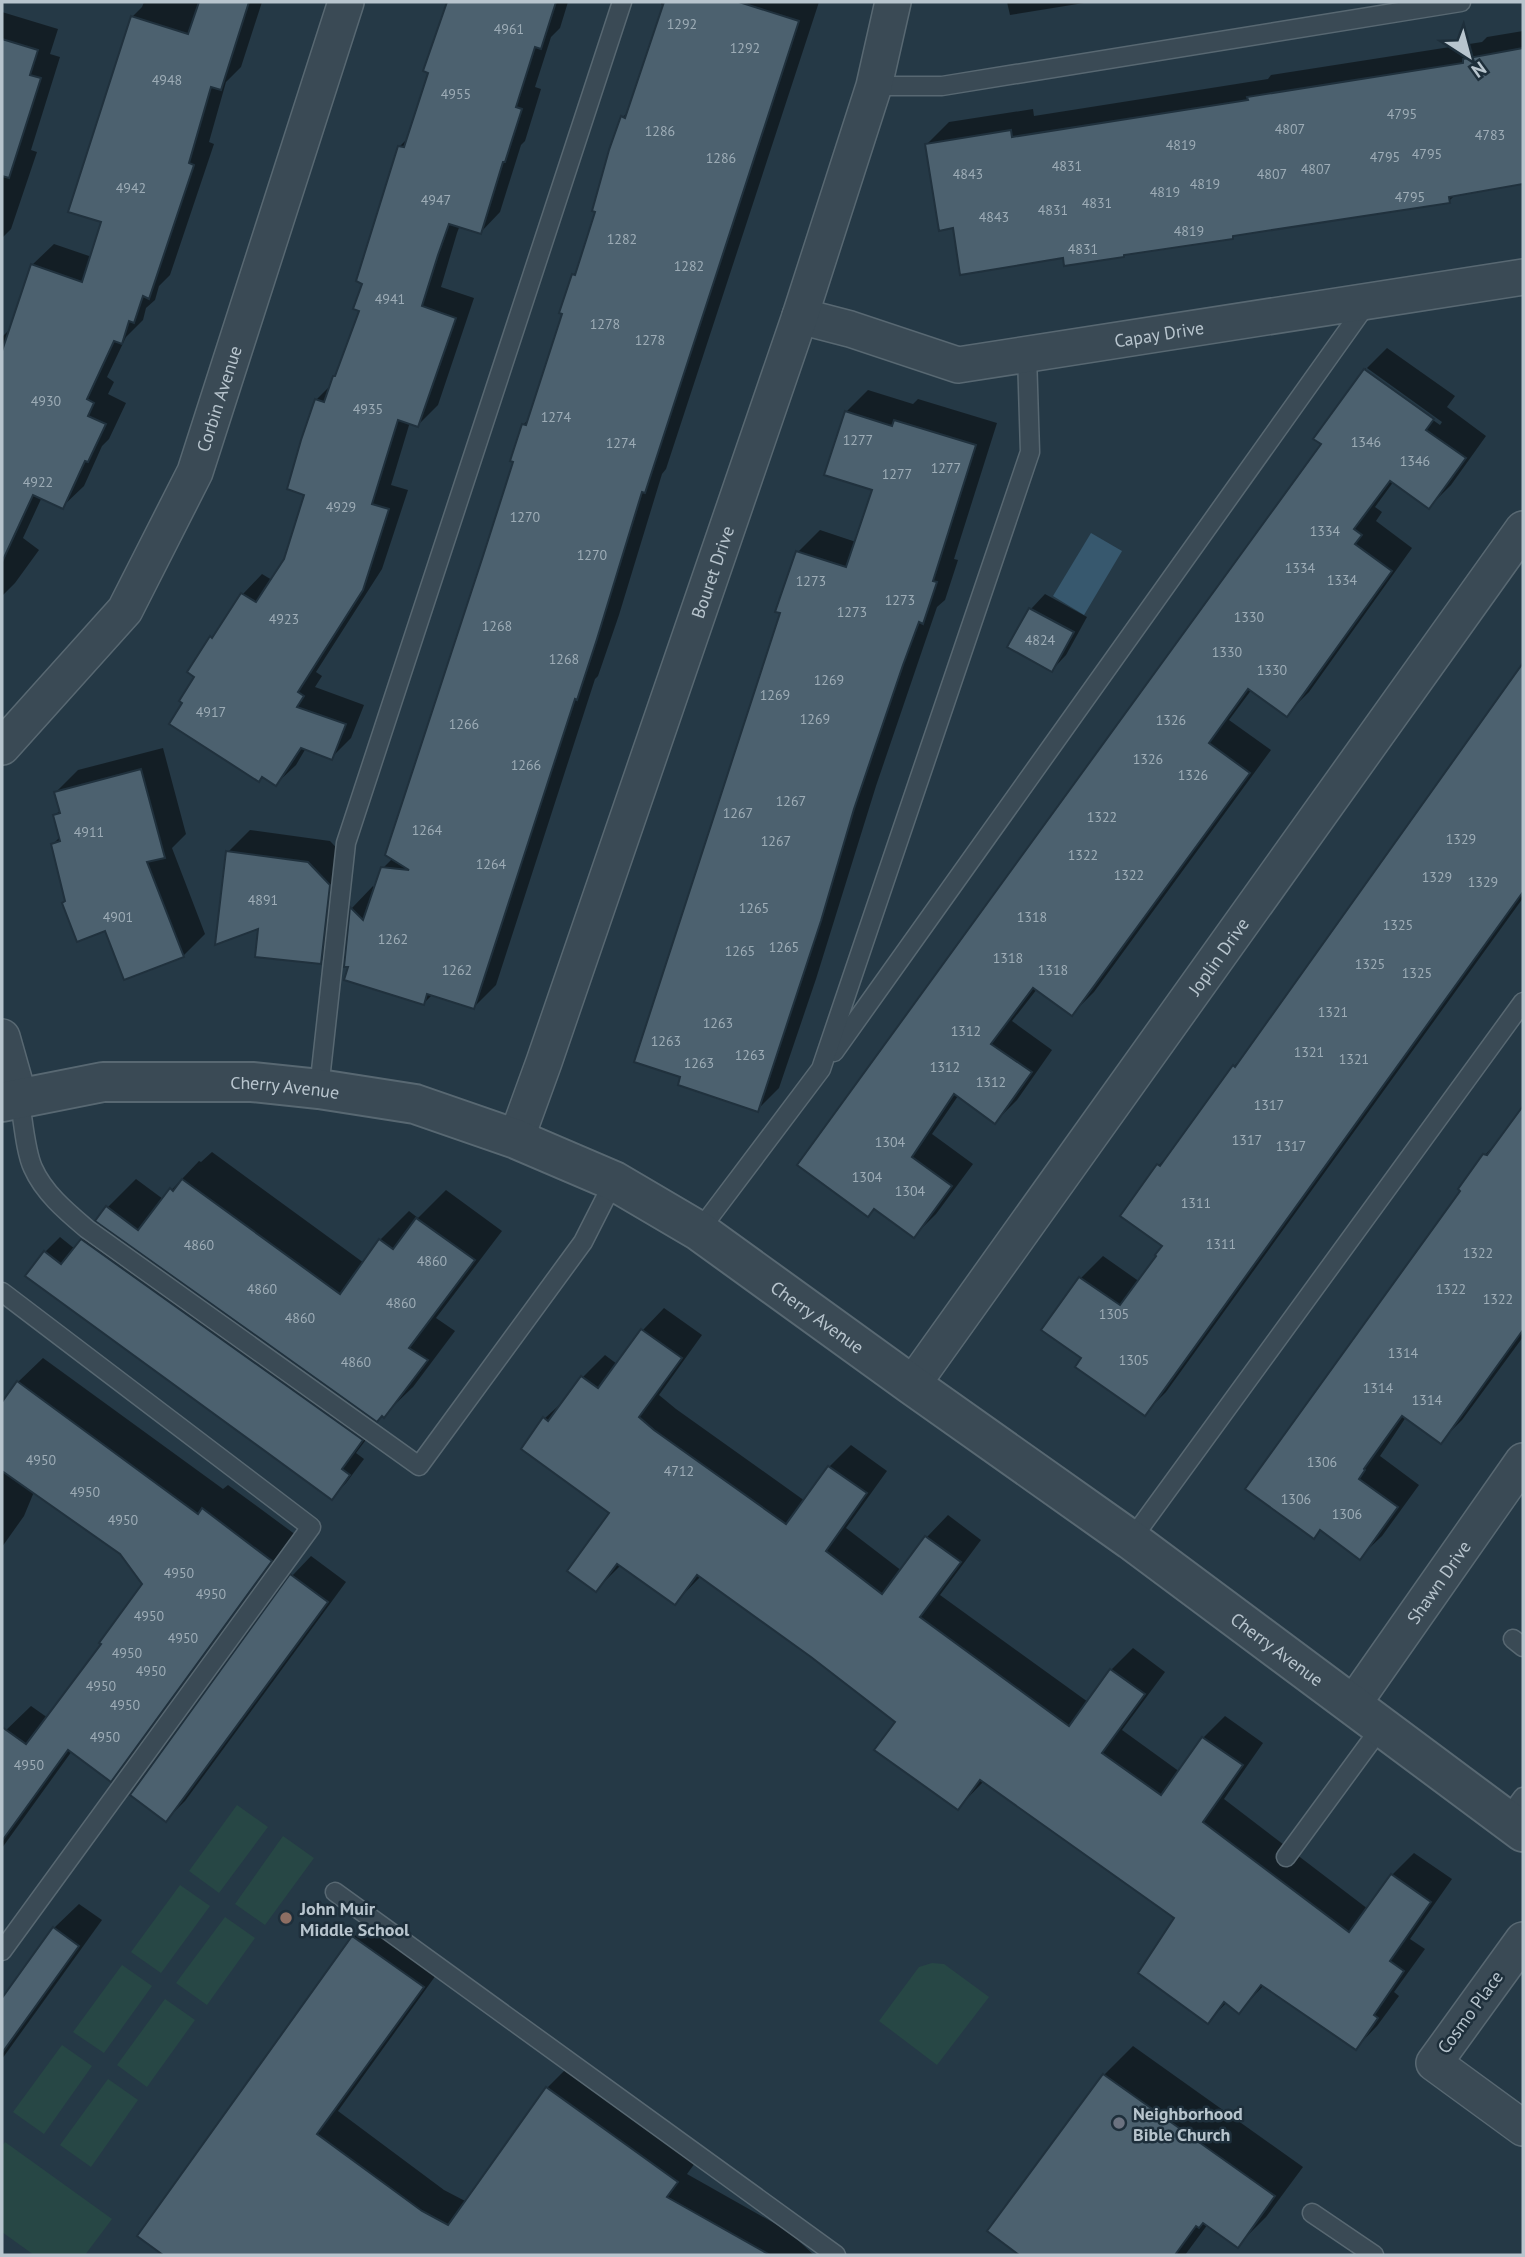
<svg xmlns="http://www.w3.org/2000/svg" width="1525" height="2257" viewBox="0 0 1525 2257" font-family="'PT Sans',sans-serif">
<style>
.green{fill:#274745}
.water{fill:#37586e}
.shadow{fill:#0007}
.building{fill:#4c616f;stroke:#20313d;stroke-width:2}
.lines{fill:none;stroke-linecap:round;stroke-linejoin:round}
.service-casing{stroke:#586872;stroke-width:21}
.minor-casing{stroke:#586872;stroke-width:38}
.tertiary-casing{stroke:#586872;stroke-width:42}
.service{stroke:#3a4a55;stroke-width:18}
.minor{stroke:#3a4a55;stroke-width:35}
.tertiary{stroke:#3a4a55;stroke-width:38}
.education-dot{fill:#8d6e63;stroke:#1e2f3b;stroke-width:2.5}
.worship-dot{fill:#6b7280;stroke:#1e2f3b;stroke-width:2.5}
.labels{text-anchor:middle;dominant-baseline:central;stroke-width:5;stroke-linejoin:round;paint-order:stroke}
.number-label{font-size:14px;fill:#9dacb6}
.street-label{font-size:18px;fill:#b8c5ce;stroke:#1e2f3b}
.poi-label{font-size:18px;font-weight:bold;fill:#b8c5ce;stroke:#1e2f3b;text-anchor:start}
</style>
<rect width="100%" height="100%" fill="#253946"/>
<!-- green -->
<g class="green">
<path d="M237,1805L268,1827L219,1893L189,1871Z"/>
<path d="M283,1836L314,1858L265,1925L235,1904Z"/>
<path d="M180,1885L210,1906L161,1973L131,1952Z"/>
<path d="M225,1917L255,1938L207,2005L176,1983Z"/>
<path d="M932,1963L944,1964L989,1997L937,2065L879,2021L919,1967Z"/>
<path d="M122,1965L152,1986L104,2053L73,2032Z"/>
<path d="M165,1999L195,2020L147,2087L117,2065Z"/>
<path d="M62,2045L92,2066L44,2134L13,2112Z"/>
<path d="M108,2079L138,2100L91,2167L60,2145Z"/>
<path d="M5,2142L112,2219L85,2255H34L2,2232V2146Z"/>
</g>
<!-- water -->
<path class="water" d="M1091,533L1122,551L1084,615L1053,596Z"/>
<!-- shadow -->
<g class="shadow">
<path d="M144,2H262L241,67L226,82L209,142L214,144L170,275L159,286L155,300L146,308L143,320L126,337L107,377L114,382L108,394L126,403L109,439L102,446L84,486L62,507L42,497L23,538L39,550L15,583L2,596V337L12,327L32,265L54,244L92,257L103,221L132,17L142,7Z"/>
<path d="M449,2H568L560,28L551,37L535,87L541,89L525,141L521,145L500,212L481,232L460,225L457,233L441,287L474,298L438,405L418,425L410,422L391,485L408,490L382,569L316,672L322,676L315,687L364,705L351,738L331,758L306,748L296,765L276,784L262,776L197,677L189,672L243,594L262,574L272,580L285,560L307,494L316,400L333,383L361,310L399,147L410,136L430,72Z"/>
<path d="M662,2H819L666,469L662,474L619,615L598,676L595,679L496,985L474,1007L433,994L424,1003L346,965L352,908L373,886L376,889L383,868L393,858L515,460L523,425L530,418L564,312L573,275L579,269L623,117L629,111L665,6L661,4Z"/>
<path d="M1007,2H1090L1010,15Z"/>
<path d="M2,12L58,29L50,54L60,57L31,150L37,152L11,229L2,238Z"/>
<path d="M1523,31V183L1456,194L1449,201L1236,233L1232,237L1064,256L955,226L927,144L949,122L1033,109L1034,116L1268,79L1271,75L1482,42L1487,37Z"/>
<path d="M1387,348L1455,396L1447,407L1486,436L1451,485L1429,507L1394,481L1375,507L1382,512L1376,521L1412,548L1309,692L1287,714L1252,689L1229,720L1271,750L1094,992L1072,1014L1037,989L1012,1021L1052,1050L1017,1100L995,1122L958,1096L932,1134L973,1164L936,1214L914,1236L875,1208L1323,444L1316,439L1366,368V373L1440,425L1442,422L1367,368Z"/>
<path d="M868,390L913,404L918,399L997,423L954,559L958,560L945,600L937,607L925,642L876,786L816,979L779,1088L757,1110L782,612L798,552L820,530L856,542L874,489L846,412Z"/>
<path d="M1045,594L1087,617L1066,655L1052,670L1009,646L1031,609Z"/>
<path d="M1523,667V898L1166,1392L1144,1414L1084,1358L1044,1330L1081,1278L1103,1256L1140,1282L1164,1246L1122,1215L1159,1165L1174,1150L1234,1066L1245,1056Z"/>
<path d="M163,748L186,834L172,848L205,934L183,956L106,929L67,900L53,844L60,837L55,815L61,810L56,792L78,770Z"/>
<path d="M250,830L330,841L351,863L343,940L321,962L261,926L228,852Z"/>
<path d="M1523,1109V1337L1462,1420L1440,1442L1406,1417L1380,1456L1419,1485L1382,1536L1360,1557L1322,1529L1314,1537L1463,1190L1485,1155L1502,1137Z"/>
<path d="M212,1152L364,1263L380,1240L409,1211L418,1218L446,1190L502,1231L436,1318L455,1331L413,1387L384,1415L107,1208L136,1179L163,1199L199,1161L201,1162Z"/>
<path d="M97,1225L377,1425L356,1453L364,1459L346,1483L332,1498L45,1252L60,1237L75,1249Z"/>
<path d="M664,1308L702,1335L659,1395L676,1409L805,1501L829,1467L851,1445L887,1471L846,1528L902,1571L927,1537L948,1515L981,1540L940,1595L1088,1702L1111,1670L1133,1648L1165,1672L1122,1730L1180,1772L1203,1738L1225,1716L1263,1743L1224,1799L1368,1909L1392,1875L1414,1853L1452,1879L1410,1939L1425,1949L1394,1992L1399,1996L1377,2026L1356,2048L1264,1985L1239,2012L1227,2002L1208,2022L1176,1917L984,1781L958,1808L897,1722L812,1655L701,1576L675,1603L621,1565L596,1590L611,1512L544,1419L567,1398L583,1377L605,1355L617,1364L643,1330Z"/>
<path d="M43,1358L223,1489L228,1485L296,1535L136,1755L111,1779L72,1751L2,1848V1734L31,1706L48,1718L144,1584L122,1552L34,1492L24,1516L2,1547V1405L18,1382Z"/>
<path d="M311,1556L346,1582L185,1801L166,1820L292,1576Z"/>
<path d="M79,1904L102,1920L2,2059V2001L54,1928Z"/>
<path d="M376,1915L444,1964L338,2111L444,2190L467,2202L547,2088L569,2066L698,2159L687,2174L788,2231L814,2255H166L139,2236L354,1937Z"/>
<path d="M1133,2046L1303,2167L1266,2217L1237,2246L1208,2224L1185,2255H1022L989,2231L1104,2075Z"/>
</g>
<!-- building -->
<g class="building">
<path d="M199,2H249L221,90L211,87L189,163L194,165L149,299L143,296L134,323L129,321L122,344L114,341L87,399L94,403L88,416L106,424L88,462L85,461L63,509L33,495L2,562V351L31,264L82,282L101,222L68,212L131,16L188,34Z"/>
<path d="M447,2H556L541,49L535,47L516,107L522,109L505,162H503L481,234L449,224L438,255L422,306L456,318L418,427L398,420L372,504L389,509L363,590L298,692L304,696L297,707L346,724L332,760L301,748L276,786L262,777L259,782L169,724L182,703L179,701L194,677L187,672L210,636L212,638L241,593L256,602L284,559L304,495L287,489L301,440L315,399L324,402L333,376H335L359,311L353,309L362,284L356,281L398,146L404,147L428,73L423,71Z"/>
<path d="M664,2H739L799,21L645,493L642,492L597,639L577,700L575,699L474,1009L427,994L424,1005L344,980L348,967H344L350,907L363,920L381,867L409,870L385,855L483,556L513,462L510,461L522,424L526,425L562,314L559,313L572,274L575,275L595,212L592,211L609,150L621,116L625,118Z"/>
<path d="M2,39L38,50L30,75L41,78L9,178L2,176Z"/>
<path d="M1523,48V184L1449,197L1450,203L1233,236V239L1124,255V257L1064,266L1063,258L960,275L953,228L939,231L925,144L1011,130L1012,137L1248,100L1247,97L1463,63V59Z"/>
<path d="M1364,369L1434,419L1426,430L1466,458L1429,509L1390,481L1354,529L1362,535L1355,544L1392,571L1287,717L1248,689L1209,743L1250,773L1072,1016L1033,988L991,1044L1032,1072L995,1124L954,1094L912,1157L952,1186L914,1238L874,1209L868,1217L797,1165L1321,444L1313,439Z"/>
<path d="M845,411L892,426L894,420L976,445L933,581L937,582L923,624L919,622L903,665L854,809L821,921L758,1112L678,1085L680,1077L634,1062L780,613L775,612L796,551L846,567L872,490L824,475Z"/>
<path d="M1029,608L1074,632L1052,672L1007,647Z"/>
<path d="M1523,663V892L1145,1416L1075,1367L1081,1358L1041,1330L1079,1277L1120,1305L1156,1256L1155,1255L1162,1246L1120,1216L1157,1164L1160,1166L1233,1065L1235,1067Z"/>
<path d="M141,769L165,858L147,862L184,957L124,980L105,931L77,942L62,903L65,901L51,844L60,841L53,815L60,813L54,792Z"/>
<path d="M226,851L308,862L330,885L321,964L255,957L258,929L215,945Z"/>
<path d="M1523,1106V1330L1441,1444L1402,1416L1364,1469L1365,1470L1359,1479L1398,1507L1360,1560L1320,1530L1314,1539L1245,1489L1460,1191L1458,1189L1483,1154L1487,1155Z"/>
<path d="M182,1179L340,1294L379,1239L393,1249L416,1218L475,1260L409,1348L428,1360L384,1418L382,1416L377,1422L95,1221L106,1206L138,1230L170,1188L173,1191Z"/>
<path d="M81,1239L363,1440L342,1469L350,1475L332,1500L25,1276L44,1251L61,1264Z"/>
<path d="M641,1329L682,1358L639,1417L654,1430L786,1524L828,1466L867,1493L826,1551L882,1594L925,1536L961,1562L920,1617L1069,1726L1110,1669L1145,1694L1102,1753L1161,1795L1202,1737L1243,1765L1203,1822L1349,1932L1391,1874L1431,1902L1390,1961L1404,1971L1374,2015L1378,2018L1356,2050L1261,1985L1239,2014L1224,2002L1208,2024L1138,1973L1174,1918L980,1780L958,1810L874,1750L895,1722L811,1657L697,1575L675,1605L617,1564L596,1592L567,1571L609,1513L521,1449L543,1417L548,1421L581,1376L598,1388Z"/>
<path d="M17,1381L198,1514L202,1508L272,1561L111,1782L68,1750L2,1841V1727L26,1744L101,1644L99,1643L142,1584L120,1554L2,1471V1402Z"/>
<path d="M290,1574L328,1602L166,1822L130,1795Z"/>
<path d="M53,1927L79,1946L2,2053V1998Z"/>
<path d="M352,1936L424,1987L317,2134L422,2211L448,2225L546,2087L678,2182L667,2197L770,2255H163L137,2236Z"/>
<path d="M1103,2074L1275,2196L1238,2248L1203,2223L1199,2228L1196,2226L1175,2255H1019L987,2231Z"/>
</g>
<g class="lines">
<!-- service casing -->
<g class="service-casing">
<g id="service">
<path d="M874,86H942L1461,2"/>
<path d="M834,1052L1368,302"/>
<path d="M319,1089L346,843L622,2"/>
<path d="M19,1097C23,1117 25,1151 33,1168C44,1193 67,1212 87,1229L419,1466L583,1242L614,1181"/>
<path d="M699,1231L821,1069L1030,452L1027,355"/>
<path d="M2,1292L311,1527L2,1951"/>
<path d="M1131,1540L1523,1002"/>
<path d="M1513,1639L1523,1647"/>
<path d="M1506,1820L1523,1797"/>
<path d="M1286,1857L1382,1726"/>
<path d="M335,1892L836,2255"/>
<path d="M1312,2213L1374,2255"/>
</g>
</g>
<!-- minor casing -->
<g class="minor-casing">
<g id="minor">
<path id="s1" d="M800,316L850,329L958,365L1523,277"/>
<path id="s2" d="M2,747L125,610L195,472L346,2"/>
<path d="M2,1037L19,1097"/>
<path id="s3" d="M516,1139L544,1062L800,316L874,86L893,2"/>
<path id="s4" d="M912,1385L1523,529"/>
<path id="s5" d="M1353,1704L1523,1461"/>
<path d="M1523,1940L1434,2063L1523,2128"/>
</g>
</g>
<!-- tertiary casing -->
<g class="tertiary-casing">
<g id="tertiary">
<path id="s6" d="M2,1102L103,1082H252L319,1089L415,1104L516,1139L614,1181L699,1231L912,1385L1131,1540L1523,1832"/>
</g>
</g>
<!-- service -->
<use href="#service" class="service"/>
<!-- minor -->
<use href="#minor" class="minor"/>
<!-- tertiary -->
<use href="#tertiary" class="tertiary"/>
</g>
<!-- markers -->
<circle class="education-dot" cx="286" cy="1918" r="7"/>
<circle class="worship-dot" cx="1119" cy="2123" r="7"/>
<g class="labels">
<!-- number labels -->
<g class="number-label">
<text x="682" y="24">1292</text>
<text x="509" y="29">4961</text>
<text x="745" y="48">1292</text>
<text x="167" y="80">4948</text>
<text x="456" y="94">4955</text>
<text x="1402" y="114">4795</text>
<text x="1290" y="129">4807</text>
<text x="660" y="131">1286</text>
<text x="1490" y="135">4783</text>
<text x="1181" y="145">4819</text>
<text x="1427" y="154">4795</text>
<text x="1385" y="157">4795</text>
<text x="721" y="158">1286</text>
<text x="1067" y="166">4831</text>
<text x="1316" y="169">4807</text>
<text x="968" y="174">4843</text>
<text x="1272" y="174">4807</text>
<text x="1205" y="184">4819</text>
<text x="131" y="188">4942</text>
<text x="1165" y="192">4819</text>
<text x="1410" y="197">4795</text>
<text x="436" y="200">4947</text>
<text x="1097" y="203">4831</text>
<text x="1053" y="210">4831</text>
<text x="994" y="217">4843</text>
<text x="1189" y="231">4819</text>
<text x="622" y="239">1282</text>
<text x="1083" y="249">4831</text>
<text x="689" y="266">1282</text>
<text x="390" y="299">4941</text>
<text x="605" y="324">1278</text>
<text x="650" y="340">1278</text>
<text x="46" y="401">4930</text>
<text x="368" y="409">4935</text>
<text x="556" y="417">1274</text>
<text x="858" y="440">1277</text>
<text x="1366" y="442">1346</text>
<text x="621" y="443">1274</text>
<text x="1415" y="461">1346</text>
<text x="946" y="468">1277</text>
<text x="897" y="474">1277</text>
<text x="38" y="482">4922</text>
<text x="341" y="507">4929</text>
<text x="525" y="517">1270</text>
<text x="1325" y="531">1334</text>
<text x="592" y="555">1270</text>
<text x="1300" y="568">1334</text>
<text x="1342" y="580">1334</text>
<text x="811" y="581">1273</text>
<text x="900" y="600">1273</text>
<text x="852" y="612">1273</text>
<text x="1249" y="617">1330</text>
<text x="284" y="619">4923</text>
<text x="497" y="626">1268</text>
<text x="1040" y="640">4824</text>
<text x="1227" y="652">1330</text>
<text x="564" y="659">1268</text>
<text x="1272" y="670">1330</text>
<text x="829" y="680">1269</text>
<text x="775" y="695">1269</text>
<text x="211" y="712">4917</text>
<text x="815" y="719">1269</text>
<text x="1171" y="720">1326</text>
<text x="464" y="724">1266</text>
<text x="1148" y="759">1326</text>
<text x="526" y="765">1266</text>
<text x="1193" y="775">1326</text>
<text x="791" y="801">1267</text>
<text x="738" y="813">1267</text>
<text x="1102" y="817">1322</text>
<text x="427" y="830">1264</text>
<text x="89" y="832">4911</text>
<text x="1461" y="839">1329</text>
<text x="776" y="841">1267</text>
<text x="1083" y="855">1322</text>
<text x="491" y="864">1264</text>
<text x="1129" y="875">1322</text>
<text x="1437" y="877">1329</text>
<text x="1483" y="882">1329</text>
<text x="263" y="900">4891</text>
<text x="754" y="908">1265</text>
<text x="118" y="917">4901</text>
<text x="1032" y="917">1318</text>
<text x="1398" y="925">1325</text>
<text x="393" y="939">1262</text>
<text x="784" y="947">1265</text>
<text x="740" y="951">1265</text>
<text x="1008" y="958">1318</text>
<text x="1370" y="964">1325</text>
<text x="457" y="970">1262</text>
<text x="1053" y="970">1318</text>
<text x="1417" y="973">1325</text>
<text x="1333" y="1012">1321</text>
<text x="718" y="1023">1263</text>
<text x="966" y="1031">1312</text>
<text x="666" y="1041">1263</text>
<text x="1309" y="1052">1321</text>
<text x="750" y="1055">1263</text>
<text x="1354" y="1059">1321</text>
<text x="699" y="1063">1263</text>
<text x="945" y="1067">1312</text>
<text x="991" y="1082">1312</text>
<text x="1269" y="1105">1317</text>
<text x="1247" y="1140">1317</text>
<text x="890" y="1142">1304</text>
<text x="1291" y="1146">1317</text>
<text x="867" y="1177">1304</text>
<text x="910" y="1191">1304</text>
<text x="1196" y="1203">1311</text>
<text x="1221" y="1244">1311</text>
<text x="199" y="1245">4860</text>
<text x="1478" y="1253">1322</text>
<text x="432" y="1261">4860</text>
<text x="262" y="1289">4860</text>
<text x="1451" y="1289">1322</text>
<text x="1498" y="1299">1322</text>
<text x="401" y="1303">4860</text>
<text x="1114" y="1314">1305</text>
<text x="300" y="1318">4860</text>
<text x="1403" y="1353">1314</text>
<text x="1134" y="1360">1305</text>
<text x="356" y="1362">4860</text>
<text x="1378" y="1388">1314</text>
<text x="1427" y="1400">1314</text>
<text x="41" y="1460">4950</text>
<text x="1322" y="1462">1306</text>
<text x="679" y="1471">4712</text>
<text x="85" y="1492">4950</text>
<text x="1296" y="1499">1306</text>
<text x="1347" y="1514">1306</text>
<text x="123" y="1520">4950</text>
<text x="179" y="1573">4950</text>
<text x="211" y="1594">4950</text>
<text x="149" y="1616">4950</text>
<text x="183" y="1638">4950</text>
<text x="127" y="1653">4950</text>
<text x="151" y="1671">4950</text>
<text x="101" y="1686">4950</text>
<text x="125" y="1705">4950</text>
<text x="105" y="1737">4950</text>
<text x="29" y="1765">4950</text>
</g>
<!-- street labels -->
<g class="street-label">
<text stroke="none"><textPath href="#s1" startOffset="369">Capay Drive</textPath></text>
<text stroke="none"><textPath href="#s2" startOffset="416">Corbin Avenue</textPath></text>
<text stroke="none"><textPath href="#s3" startOffset="600">Bouret Drive</textPath></text>
<text stroke="none"><textPath href="#s4" startOffset="527">Joplin Drive</textPath></text>
<text stroke="none"><textPath href="#s6" startOffset="285">Cherry Avenue</textPath></text>
<text stroke="none"><textPath href="#s6" startOffset="875">Cherry Avenue</textPath></text>
<text stroke="none"><textPath href="#s5" startOffset="149">Shawn Drive</textPath></text>
<text stroke="none"><textPath href="#s6" startOffset="1442">Cherry Avenue</textPath></text>
<text transform="translate(1470 2012) rotate(-54)">Cosmo Place</text>
</g>
<!-- poi labels -->
<g class="poi-label">
<text x="300" y="1908">John Muir<tspan x="300" dy="21">Middle School</tspan></text>
<text x="1133" y="2113">Neighborhood<tspan x="1133" dy="21">Bible Church</tspan></text>
</g>
</g>
<!-- border -->
<rect width="1525" height="2257" fill="none" stroke="#b8c5ce" stroke-width="7"/>
<!-- north arrow -->
<g transform="translate(1469 56) rotate(144)" stroke="#1e2f3b" stroke-width="5" paint-order="stroke">
<path d="M0-5L12 26L0 18L-12 26Z" fill="#b8c5ce"/>
<text y="-10" font-size="19" font-weight="bold" text-anchor="middle" fill="#b8c5ce">N</text>
</g>
</svg>
